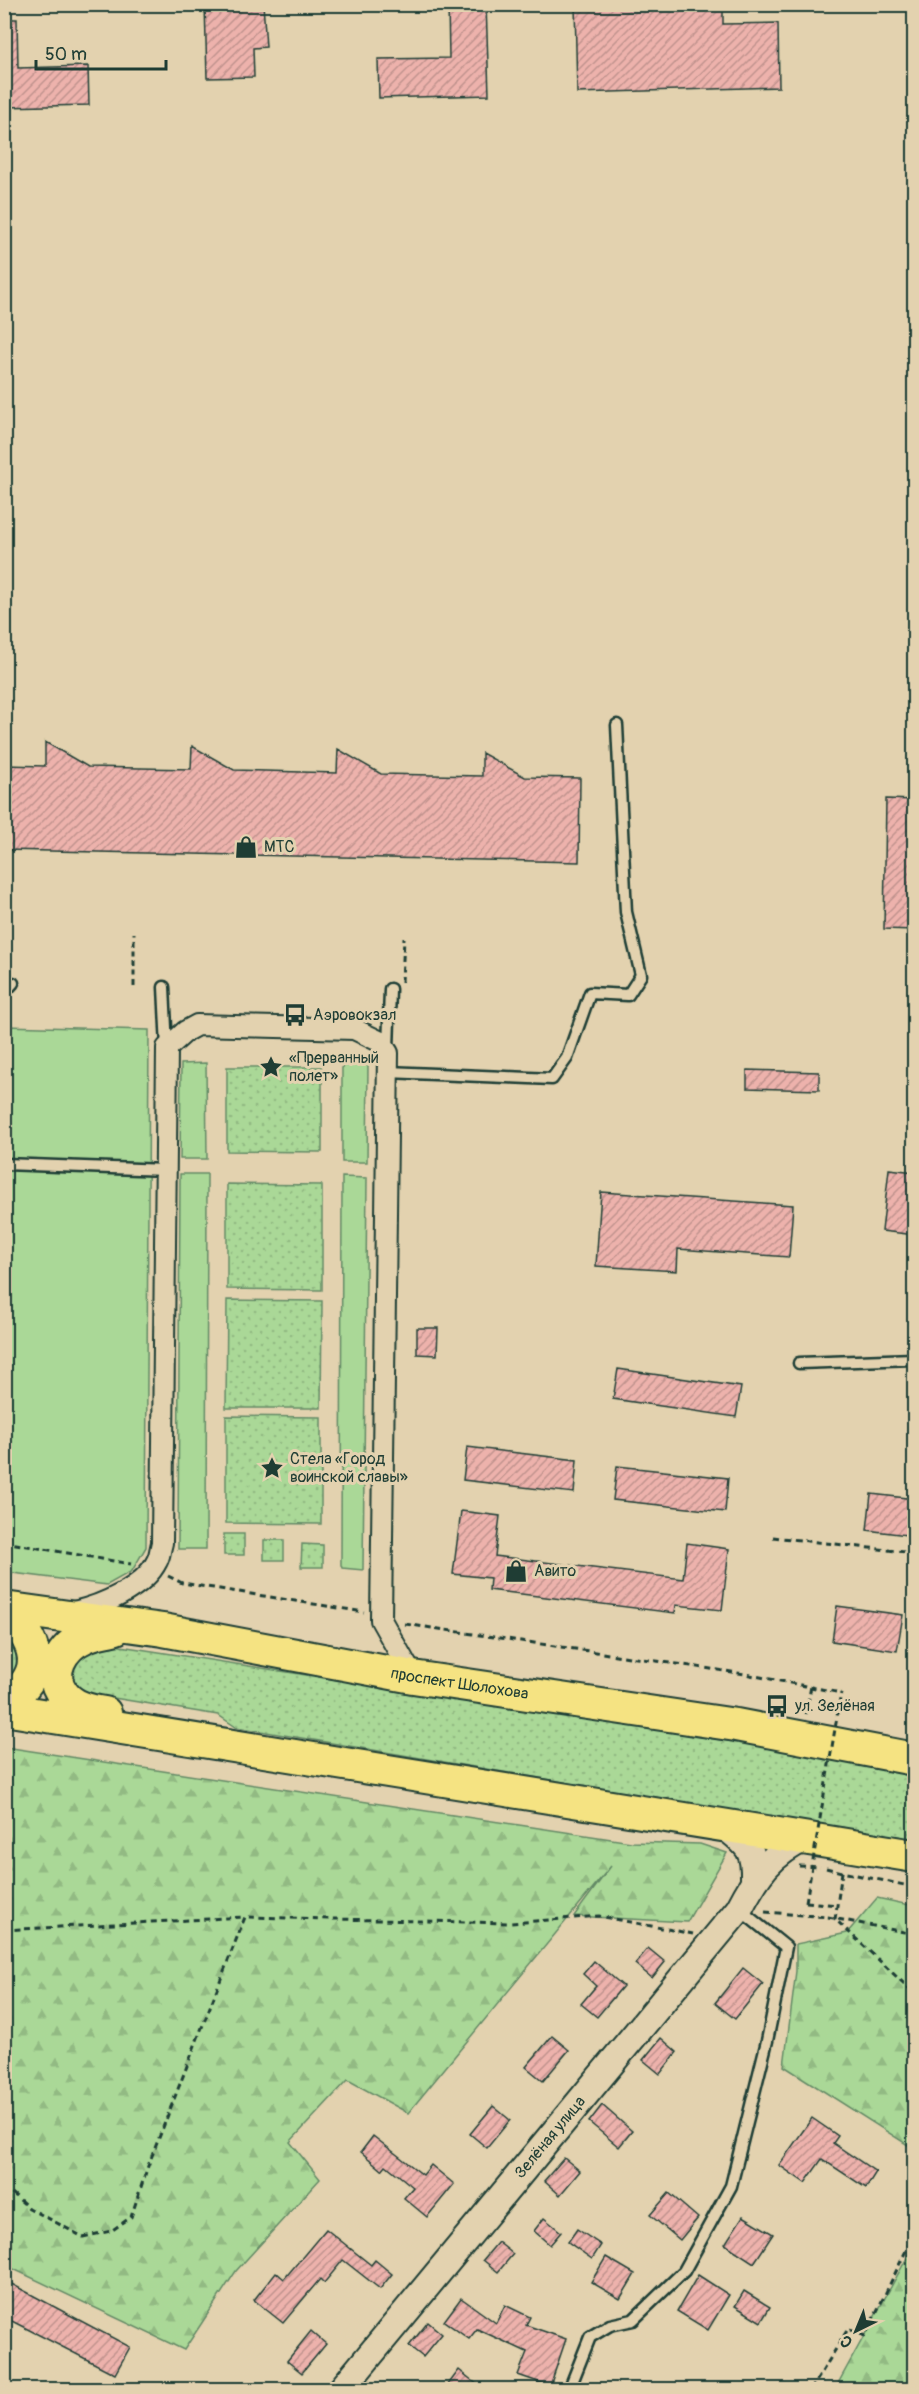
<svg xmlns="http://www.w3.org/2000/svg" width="919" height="2394" viewBox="0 0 919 2394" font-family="Pangolin,sans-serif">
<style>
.grass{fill:url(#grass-dots);stroke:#648a66;stroke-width:1.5}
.forest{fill:url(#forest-firs);stroke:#648a66;stroke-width:1.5}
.park{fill:#aad897;stroke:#648a66;stroke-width:1.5}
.building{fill:url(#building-hatch);stroke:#1f3d34;stroke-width:1.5}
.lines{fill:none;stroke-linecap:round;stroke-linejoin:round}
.service-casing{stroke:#1f3d34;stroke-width:15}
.minor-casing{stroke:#1f3d34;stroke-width:24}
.tertiary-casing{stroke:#1f3d34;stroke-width:30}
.primary-casing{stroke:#1f3d34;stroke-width:36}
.path{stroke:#1f3d34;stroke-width:3;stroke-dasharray:6 4.5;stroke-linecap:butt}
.service{stroke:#e3d2af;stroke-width:10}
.minor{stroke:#e3d2af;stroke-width:20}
.tertiary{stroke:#e3d2af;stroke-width:26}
.primary{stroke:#f5e382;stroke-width:32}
.path-bridge{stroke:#1f3d34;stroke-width:3;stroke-dasharray:6 4.5;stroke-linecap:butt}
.labels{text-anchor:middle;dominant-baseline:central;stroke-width:6;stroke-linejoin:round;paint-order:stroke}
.poi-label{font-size:16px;fill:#1f3d34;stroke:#e3d2af;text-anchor:start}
.street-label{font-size:16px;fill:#1f3d34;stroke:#e3d2af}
</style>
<defs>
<pattern id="grass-dots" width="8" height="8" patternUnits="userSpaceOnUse" patternTransform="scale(1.5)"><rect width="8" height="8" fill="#aad897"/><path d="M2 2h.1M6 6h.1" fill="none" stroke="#92ba83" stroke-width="1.8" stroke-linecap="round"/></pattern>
<pattern id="forest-firs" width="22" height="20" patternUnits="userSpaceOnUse" patternTransform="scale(1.5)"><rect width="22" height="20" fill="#aad897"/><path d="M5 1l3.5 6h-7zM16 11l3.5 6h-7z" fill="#92ba83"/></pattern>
<pattern id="building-hatch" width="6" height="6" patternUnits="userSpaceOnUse" patternTransform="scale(1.5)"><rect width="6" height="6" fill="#edb2ac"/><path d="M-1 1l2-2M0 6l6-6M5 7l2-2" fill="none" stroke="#bf928d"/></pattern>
</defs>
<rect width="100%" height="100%" fill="#e3d2af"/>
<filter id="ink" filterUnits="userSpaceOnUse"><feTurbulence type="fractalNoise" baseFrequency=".0167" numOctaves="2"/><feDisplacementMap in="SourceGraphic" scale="12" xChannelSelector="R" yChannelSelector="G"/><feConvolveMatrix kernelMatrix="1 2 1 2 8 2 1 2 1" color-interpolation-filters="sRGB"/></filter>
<g filter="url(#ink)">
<!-- grass -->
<g class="grass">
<path d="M227,1067H322V1152L227,1151Z"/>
<path d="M227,1184L322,1185V1290L227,1289Z"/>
<path d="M227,1300L322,1301L321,1408H226Z"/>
<path d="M226,1416L321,1417V1524L226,1523Z"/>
<rect x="224" y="1534" width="20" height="21"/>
<rect x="264" y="1540" width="20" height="20"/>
<path d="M302,1544L323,1545V1567H301Z"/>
<path d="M4,1633C18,1648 25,1672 4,1686Z"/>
<path d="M114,1645L914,1770V1841L236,1727L218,1715L83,1693L72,1688L70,1663L88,1646Z"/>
</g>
<!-- forest -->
<g class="forest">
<path d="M5,1747L631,1842L700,1844L727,1853L687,1922L574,1916L611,1866L408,2113L348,2080L290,2142L320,2179L236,2271L184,2350L5,2265Z"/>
<path d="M877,1898L914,1906V2149L784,2066L796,1971V1944L847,1933Z"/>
<path d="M914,2245V2389H835Z"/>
</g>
<!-- park -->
<g class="park">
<path d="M5,1026L149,1030L146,1547L132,1571L107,1585L5,1572Z"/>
<path d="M206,1063L207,1159H180L181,1064Z"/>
<path d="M348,1064L368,1065L367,1162H342V1068Z"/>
<path d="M180,1174H207L206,1549H178Z"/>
<path d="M342,1177L367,1178L363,1570L342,1568L341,1565Z"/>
</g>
<!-- building -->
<g class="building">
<path d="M205,4H263L266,47L253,48L254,77L207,78Z"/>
<path d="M448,4H486L489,95L379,98L378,59L449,58Z"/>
<path d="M575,4H723V24L778,23L779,87L577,93Z"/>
<path d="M4,19H17L18,68L88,66L89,105L4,107Z"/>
<path d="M45,742L88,767L191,769L192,746L234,770L337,773L338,749L381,774L482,776V753L525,777L580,778L579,862L4,850V765L45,766Z"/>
<path d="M886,799L915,800V930L884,929Z"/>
<path d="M747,1070L819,1072V1090L747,1088Z"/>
<path d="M889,1169L915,1172V1235L882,1231Z"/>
<path d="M601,1192L793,1205L789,1257L678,1249L677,1271L596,1266Z"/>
<path d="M417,1328H438L437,1355L417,1354Z"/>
<path d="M618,1369L741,1387L736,1417L613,1399Z"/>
<path d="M467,1447L577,1460L574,1493L463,1480Z"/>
<path d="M617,1466L728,1478L725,1512L613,1500Z"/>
<path d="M871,1494L915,1499V1536L867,1530Z"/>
<path d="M461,1511L500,1516L495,1556L683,1579L687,1543L729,1549L722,1610L676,1605L675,1613L489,1590L490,1578L453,1574Z"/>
<path d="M837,1606L903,1615L897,1651L832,1641Z"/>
<path d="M648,1948L665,1962L652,1978L635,1964Z"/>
<path d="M594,1961L623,1986L597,2017L581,2004L596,1986L583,1974Z"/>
<path d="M743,1968L763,1984L735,2019L715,2003Z"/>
<path d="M552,2036L569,2050L543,2081L526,2067Z"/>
<path d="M661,2038L677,2052L660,2074L643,2060Z"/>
<path d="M602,2105L632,2131L619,2147L589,2122Z"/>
<path d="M493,2106L510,2120L487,2148L470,2134Z"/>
<path d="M812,2118L838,2136L833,2143L876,2172L866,2188L822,2159L805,2183L779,2165Z"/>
<path d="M373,2136L423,2175L431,2165L454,2184L427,2217L404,2198L413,2187L386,2165L382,2170L361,2152Z"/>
<path d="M564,2158L580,2171L560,2195L544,2181Z"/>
<path d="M669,2193L698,2218L680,2240L650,2215Z"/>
<path d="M743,2216L773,2234L754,2263L725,2244Z"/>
<path d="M544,2218L561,2232L550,2245L534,2231Z"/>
<path d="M326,2229L371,2265L375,2260L392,2274L380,2289L343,2260L324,2283L320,2279L283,2323L254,2300L276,2272L284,2279Z"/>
<path d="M577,2229L601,2245L592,2259L568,2242Z"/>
<path d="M498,2242L513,2254L498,2272L483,2260Z"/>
<path d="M606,2257L635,2274L620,2299L591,2282Z"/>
<path d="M698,2275L729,2295L708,2330L677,2311Z"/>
<path d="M4,2280L130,2347L115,2374L4,2317Z"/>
<path d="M744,2291L770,2307L761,2322L735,2306Z"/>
<path d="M461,2298L496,2323L505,2305L530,2317L526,2325L566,2339L550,2386L518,2375L527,2352L477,2329L469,2339L444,2321Z"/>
<path d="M428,2322L442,2334L423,2357L409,2346Z"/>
<path d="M311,2331L326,2344L302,2373L287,2361Z"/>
<path d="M459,2370L484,2390H444Z"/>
</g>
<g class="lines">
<!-- service casing -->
<g class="service-casing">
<g id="service">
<path d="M164,987L167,1048"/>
<path d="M4,993L13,983"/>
<path d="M388,1050L390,989"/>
<path d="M388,1072L552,1079L567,1058L590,993L628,995L641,975L626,912L617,725"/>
<path d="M4,1164L165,1170"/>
<path d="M799,1363L914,1359"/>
<path d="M569,2390L590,2337L610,2325L633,2320L684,2271L731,2186L767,2041L786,1947L739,1909"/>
</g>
</g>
<!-- minor casing -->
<g class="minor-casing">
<path id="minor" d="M74,1612C101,1606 144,1588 157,1561C160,1556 160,1549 162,1543L167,1048L186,1031L197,1025L354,1029L381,1042L388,1053L381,1620L413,1677"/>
</g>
<!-- tertiary casing -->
<g class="tertiary-casing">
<g id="tertiary">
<path d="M722,1824C746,1844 755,1847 754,1879"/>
<path id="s1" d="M341,2390L739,1909C756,1876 771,1853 806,1838"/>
</g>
</g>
<!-- primary casing -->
<g class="primary-casing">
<g id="primary">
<path id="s2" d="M4,1608L163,1630L413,1677L736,1725L914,1759"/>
<path d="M4,1703C50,1672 37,1643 5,1608"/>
<path d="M4,1709L914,1856"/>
<path d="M105,1713C90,1711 72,1707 63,1694C46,1673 63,1646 84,1637C94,1632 106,1631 116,1628"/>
</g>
</g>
<!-- path -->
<g class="path">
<path d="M402,982L404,938"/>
<path d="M134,987V933"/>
<path d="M773,1537L914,1553"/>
<path d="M4,1542L131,1564"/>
<path d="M168,1576L182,1583L364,1612"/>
<path d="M405,1624L745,1674L841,1693"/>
<path d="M806,1714L811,1686"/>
<path d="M799,1866L820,1867"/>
<path d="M826,1868L842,1872V1868"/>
<path d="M914,1887L842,1872L835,1919L914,1993"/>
<path d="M806,1902L837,1905"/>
<path d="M765,1912L828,1917L914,1934"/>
<path d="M4,1930L245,1917"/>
<path d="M4,2186L29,2208L83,2237L111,2231L131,2217L148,2166L245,1917L511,1923L599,1916L693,1934"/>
<path d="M811,2390L848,2329L865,2336L914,2234"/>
</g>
<!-- service -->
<use href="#service" class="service"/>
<!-- minor -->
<use href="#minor" class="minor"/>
<!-- tertiary -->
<use href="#tertiary" class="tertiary"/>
<!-- primary -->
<use href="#primary" class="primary"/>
<!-- path-bridge -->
<path class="path-bridge" d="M806,1902L841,1693"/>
</g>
</g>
<!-- icons -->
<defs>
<g id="shop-bare" transform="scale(1.8)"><path d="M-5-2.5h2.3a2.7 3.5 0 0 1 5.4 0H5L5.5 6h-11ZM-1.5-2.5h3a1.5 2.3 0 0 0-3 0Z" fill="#1f3d34" stroke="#e3d2af" stroke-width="2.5" paint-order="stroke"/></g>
<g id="bus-bare" transform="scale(1.8)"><path d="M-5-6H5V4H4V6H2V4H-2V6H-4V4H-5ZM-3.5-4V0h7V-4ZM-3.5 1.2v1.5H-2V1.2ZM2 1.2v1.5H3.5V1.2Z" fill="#1f3d34" stroke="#e3d2af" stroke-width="2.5" paint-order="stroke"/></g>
<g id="sight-bare" transform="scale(1.8)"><path d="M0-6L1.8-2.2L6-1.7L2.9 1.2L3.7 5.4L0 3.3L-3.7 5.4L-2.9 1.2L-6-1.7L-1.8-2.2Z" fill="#1f3d34" stroke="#e3d2af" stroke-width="2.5" paint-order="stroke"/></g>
</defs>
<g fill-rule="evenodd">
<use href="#shop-bare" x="246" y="847"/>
<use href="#bus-bare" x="295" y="1015"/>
<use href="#sight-bare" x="271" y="1067"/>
<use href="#sight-bare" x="272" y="1468"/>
<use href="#shop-bare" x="516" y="1571"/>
<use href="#bus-bare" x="777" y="1706"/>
</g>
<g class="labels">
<!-- poi labels -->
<g class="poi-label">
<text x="264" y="847">МТС</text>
<text x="313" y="1015">Аэровокзал</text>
<text x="289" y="1058">«Пpepвaнный<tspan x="289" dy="18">пoлeт»</tspan></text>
<text x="290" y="1459">Стела «Город<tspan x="290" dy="18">воинской славы»</tspan></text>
<text x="534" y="1571">Авито</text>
<text x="795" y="1706">ул. Зелёная</text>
</g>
<!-- street labels -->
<g class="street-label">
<text stroke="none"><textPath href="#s2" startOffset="462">проспект Шолохова</textPath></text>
<text stroke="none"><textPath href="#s1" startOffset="328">Зелёная улица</textPath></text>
</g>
</g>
<!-- margin -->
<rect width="919" height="2394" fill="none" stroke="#e3d2af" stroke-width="24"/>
<rect x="12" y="12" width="895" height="2370" fill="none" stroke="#1f3d34" stroke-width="2" filter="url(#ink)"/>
<!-- north arrow -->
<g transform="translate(856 2331) rotate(223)" stroke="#e3d2af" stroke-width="4.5" paint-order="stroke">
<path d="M0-4.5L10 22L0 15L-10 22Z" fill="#1f3d34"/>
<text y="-9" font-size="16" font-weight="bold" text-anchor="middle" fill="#1f3d34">С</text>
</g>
<!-- scale -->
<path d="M36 60v9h130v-9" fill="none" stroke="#1f3d34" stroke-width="3"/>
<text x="45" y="60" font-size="18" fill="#1f3d34" stroke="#e3d2af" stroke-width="4.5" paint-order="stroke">50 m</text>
</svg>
